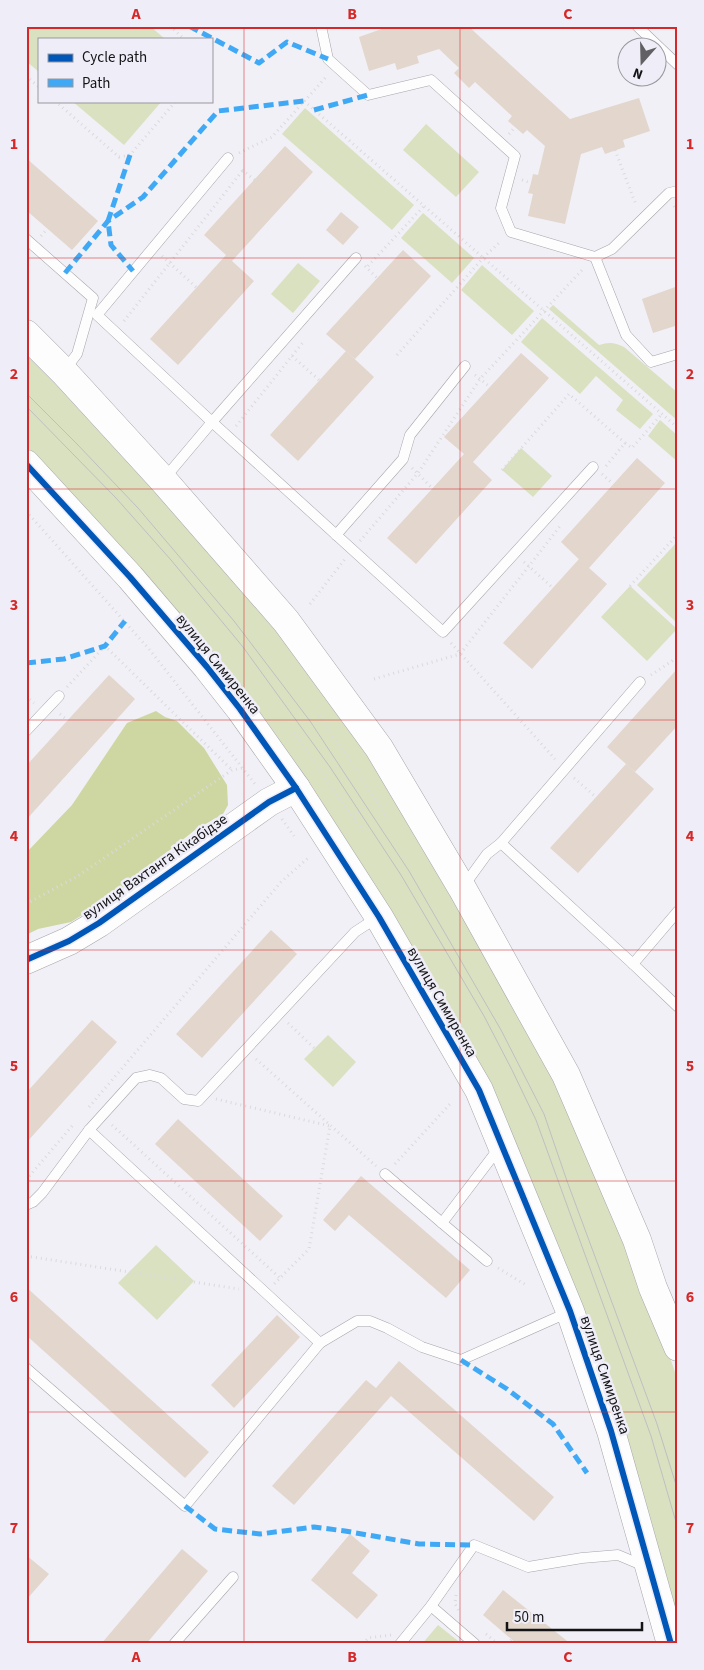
<svg xmlns="http://www.w3.org/2000/svg" width="704" height="1670" viewBox="0 0 704 1670" font-family="'Source Sans 3',sans-serif">
<style>
.green{fill:#dae1c1}
.forest{fill:#ced7a2}
.building{fill:#e2d6cd}
.lines{fill:none;stroke-linecap:round;stroke-linejoin:round}
.lane-casing{stroke:#a6a6aa;stroke-width:11}
.secondary-casing{stroke:#a6a6aa;stroke-width:29}
.path{stroke:#dadadc;stroke-width:3;stroke-dasharray:1 4;stroke-linecap:butt}
.lane{stroke:#fdfdfe;stroke-width:10}
.secondary{stroke:#fdfdfe;stroke-width:28}
.tram{stroke:#bfbfc0;stroke-width:1}
.quiet{stroke:#3fa9f5;stroke-width:5;stroke-dasharray:10 5;stroke-linecap:butt}
.cycleway-casing{stroke:#efeef8;stroke-width:9}
.cycleway{stroke:#0057b8;stroke-width:6}
.grid{fill:none;stroke:#d62828;stroke-width:1;stroke-opacity:0.55}
.labels{text-anchor:middle;dominant-baseline:central;stroke-width:5;stroke-linejoin:round;paint-order:stroke}
.street-label{font-size:15px;fill:#141417;stroke:#efeef8}
.neatline{fill:none;stroke:#d62828;stroke-width:2}
.grid-label{font-size:16px;text-anchor:middle;font-weight:bold;fill:#d62828}
</style>
<rect width="100%" height="100%" fill="#f1f0f6"/>
<!-- green -->
<g class="green">
<path d="M26,26H150L165,39H39V72L26,61Z"/>
<path d="M72,101H162L124,145Z"/>
<path d="M305,108L414,205L392,230L282,134Z"/>
<path d="M426,124L479,172L456,197L403,150Z"/>
<path d="M423,213L474,258L452,283L401,238Z"/>
<path d="M298,263L320,281L293,313L271,294Z"/>
<path d="M482,265L534,311L512,335L461,290Z"/>
<path d="M553,305L599,345C609,342 614,342 624,347L678,393V421L549,309Z"/>
<path d="M542,318L653,414L640,429L616,410L623,400L596,376L580,394L521,342Z"/>
<path d="M26,350L202,536L354,729L545,1055L664,1340L678,1381V1633L611,1402L385,908L49,472L26,450Z"/>
<path d="M660,420L678,436V462L648,436Z"/>
<path d="M521,448L552,476L533,497L502,470Z"/>
<path d="M678,541V624L637,585Z"/>
<path d="M630,586L677,629L647,661L601,617Z"/>
<path d="M328,1035L356,1062L333,1087L304,1059Z"/>
<path d="M156,1245L194,1281L157,1320L118,1283Z"/>
<path d="M438,1625L462,1644H422Z"/>
</g>
<!-- forest -->
<path class="forest" d="M156,711L165,717L177,721L204,748L227,785L228,805L223,814L195,830L108,899L71,922L38,929L26,935V853L72,805L127,723Z"/>
<!-- building -->
<g class="building">
<path d="M390,26H468L570,119L639,98L650,131L623,140L625,147L605,154L602,147L581,154L565,224L528,216L533,194L528,193L531,183L533,174L538,175L545,146L527,130L523,134L508,121L512,116L475,82L469,88L454,73L459,68L439,49L417,56L419,63L397,70L395,63L369,71L359,37Z"/>
<path d="M285,146L313,172L232,261L254,281L178,365L150,339L226,255L204,235Z"/>
<path d="M26,158L98,221L72,250L26,210Z"/>
<path d="M341,212L359,227L343,245L326,230Z"/>
<path d="M403,250L431,276L355,359L326,334Z"/>
<path d="M678,286V325L653,333L642,299Z"/>
<path d="M346,351L374,377L298,461L270,435Z"/>
<path d="M521,353L549,378L473,462L492,480L416,564L387,538L464,454L444,437Z"/>
<path d="M637,458L665,483L589,568L607,584L532,669L503,643L579,559L586,566L561,542Z"/>
<path d="M678,668V725L635,772L607,747Z"/>
<path d="M109,675L135,699L26,820V766Z"/>
<path d="M626,764L654,789L578,873L550,848Z"/>
<path d="M271,930L297,954L202,1058L176,1034Z"/>
<path d="M92,1020L117,1042L26,1143V1093Z"/>
<path d="M178,1119L283,1216L260,1241L155,1144Z"/>
<path d="M361,1176L470,1270L446,1298L349,1215L335,1231L323,1220Z"/>
<path d="M26,1287L209,1452L185,1478L26,1335Z"/>
<path d="M277,1315L300,1337L234,1408L211,1385Z"/>
<path d="M399,1361L554,1497L534,1521L391,1396L294,1505L272,1486L366,1380L376,1388Z"/>
<path d="M350,1534L370,1551L352,1573L378,1595L357,1619L311,1580Z"/>
<path d="M182,1549L208,1571L146,1644H101Z"/>
<path d="M26,1555L49,1574L26,1600Z"/>
<path d="M503,1590L571,1644H517L483,1615Z"/>
</g>
<g class="lines">
<!-- lane casing -->
<g class="lane-casing">
<g id="lane">
<path d="M321,26L328,59L368,95L431,80L515,156L501,208L511,232L595,257L612,249L669,193L678,191"/>
<path d="M637,26L678,65"/>
<path d="M228,158L97,315L212,422L356,258"/>
<path d="M26,239L93,298L77,354L64,371"/>
<path d="M595,257L626,335L651,362L678,354"/>
<path d="M164,479L212,422L443,632L593,467"/>
<path d="M336,535L403,459L410,435L465,366"/>
<path d="M26,731L59,696"/>
<path d="M501,843L633,964L678,1007"/>
<path d="M463,887L487,854L501,843L640,682"/>
<path d="M633,964L678,911"/>
<path d="M385,1174L442,1223"/>
<path d="M26,1205L33,1202L42,1193L89,1130L136,1078L150,1075L161,1078L184,1099L198,1101L355,932L378,917"/>
<path d="M487,1261L442,1223L499,1148"/>
<path d="M320,1343L357,1321H370L387,1328L422,1347L461,1360L569,1312"/>
<path d="M26,1368L185,1506L320,1343L89,1130"/>
<path d="M431,1606L475,1644"/>
<path d="M174,1644L233,1577"/>
<path d="M400,1644L431,1606L474,1545L528,1567L582,1558L618,1555L644,1566"/>
</g>
</g>
<!-- secondary casing -->
<g class="secondary-casing">
<g id="secondary">
<path d="M26,334L64,372L163,480L286,621L379,748L462,888L566,1075L637,1240L653,1288L678,1347"/>
<path d="M26,464L130,577L207,667L240,709L296,788L379,917L479,1090L570,1311L611,1431L671,1644"/>
<path d="M26,960L69,941L99,923L269,802L296,788"/>
</g>
</g>
<!-- path -->
<g class="path">
<path d="M170,26L184,39"/>
<path d="M26,76L39,87"/>
<path d="M55,101L119,157L130,155L176,101"/>
<path d="M304,101L678,428"/>
<path d="M509,134L515,127"/>
<path d="M615,150L636,205"/>
<path d="M239,153L272,137L327,76"/>
<path d="M242,170L255,180"/>
<path d="M522,180L531,183"/>
<path d="M674,206L678,214"/>
<path d="M41,236L47,229"/>
<path d="M162,256L197,288"/>
<path d="M365,266L377,278"/>
<path d="M368,266L424,206"/>
<path d="M124,321L243,170"/>
<path d="M397,355L483,258L501,241"/>
<path d="M292,356L319,380"/>
<path d="M475,375L490,387"/>
<path d="M236,426L304,341"/>
<path d="M606,466L625,443L632,448L662,414"/>
<path d="M412,468L432,488"/>
<path d="M502,470L569,394L625,443"/>
<path d="M602,474L613,484"/>
<path d="M26,511L149,649L255,784"/>
<path d="M360,541L418,473L480,379L584,268"/>
<path d="M524,562L553,588"/>
<path d="M630,586L678,534"/>
<path d="M310,604L345,559"/>
<path d="M451,643L555,759"/>
<path d="M651,675L678,657"/>
<path d="M374,679L460,654L561,525"/>
<path d="M67,687L105,646L232,770"/>
<path d="M26,696L34,703"/>
<path d="M60,714L67,720"/>
<path d="M319,715L377,801L353,816"/>
<path d="M294,732L364,834"/>
<path d="M574,778L596,797"/>
<path d="M377,801L388,820"/>
<path d="M282,819L294,836"/>
<path d="M26,904L78,876L232,770L243,768"/>
<path d="M288,1023L315,1049"/>
<path d="M256,1059L376,1166"/>
<path d="M216,1099L330,1126L309,1249L274,1284"/>
<path d="M89,1107L281,882L308,858"/>
<path d="M112,1125L280,1278"/>
<path d="M395,1164L450,1104"/>
<path d="M26,1180L73,1125"/>
<path d="M26,1256L239,1289"/>
<path d="M498,1268L526,1285"/>
<path d="M456,1595L455,1604L459,1611"/>
<path d="M486,1634L498,1644"/>
<path d="M363,1644L368,1638L391,1635"/>
<path d="M507,1644L512,1639"/>
</g>
<!-- lane -->
<use href="#lane" class="lane"/>
<!-- secondary -->
<use href="#secondary" class="secondary"/>
<!-- tram -->
<g class="tram">
<path d="M26,393L77,444L138,508L234,621L310,721L409,871L501,1030L544,1114L567,1181L657,1424L678,1491"/>
<path d="M26,406L116,498L171,560L243,647L330,767L401,875L484,1016L512,1070L536,1120L651,1436L678,1529"/>
</g>
<!-- quiet -->
<g class="quiet">
<path d="M189,26L259,63L287,42L328,59"/>
<path d="M314,110L368,95"/>
<path d="M130,155L108,221L111,245L133,271"/>
<path d="M65,273L108,221L143,197L218,111L304,101"/>
<path d="M26,663L64,659L105,646L125,621"/>
<path d="M461,1360L507,1389L553,1424L587,1473"/>
<path d="M185,1506L215,1529L260,1534L314,1527L345,1531L419,1544L474,1545"/>
</g>
<!-- cycleway casing -->
<g class="cycleway-casing">
<g id="cycleway">
<path d="M26,464L130,577L207,667L240,709L296,788L379,917L479,1090L570,1311L611,1431L671,1644"/>
<path d="M26,960L69,941L99,923L269,802L296,788"/>
</g>
</g>
<!-- cycleway -->
<use href="#cycleway" class="cycleway"/>
</g>
<!-- grid -->
<path class="grid" d="M244,26V1644M460,26V1644M26,258H678M26,489H678M26,720H678M26,950H678M26,1181H678M26,1412H678"/>
<g class="labels">
<!-- street labels -->
<g class="street-label">
<text transform="translate(218 664) rotate(51)">вулиця Симиренка</text>
<text transform="translate(155 867) rotate(-35)">вулиця Вахтанга Кікабідзе</text>
<text transform="translate(442 1002) rotate(60)">вулиця Симиренка</text>
<text transform="translate(605 1375) rotate(71)">вулиця Симиренка</text>
</g>
</g>
<!-- border -->
<rect width="704" height="1670" fill="none" stroke="#efeef8" stroke-width="55"/>
<!-- legend -->
<rect x="38" y="38" width="175" height="65" fill="#efeef8" stroke="#97979e"/>
<rect x="48" y="54" width="25" height="8" fill="#0057b8" stroke="#97979e"/>
<text x="82" y="62" font-size="15" fill="#141417">Cycle path</text>
<rect x="48" y="79" width="25" height="8" fill="#3fa9f5" stroke="#97979e"/>
<text x="82" y="88" font-size="15" fill="#141417">Path</text>
<!-- north arrow -->
<g transform="translate(642 62) rotate(200)"><circle r="24" fill="#efeef8" stroke="#97979e"/>
<path d="M0-4L9 19L0 12L-9 19Z" fill="#616165"/>
<text y="-8" font-size="14" font-weight="bold" text-anchor="middle" fill="#141417">N</text>
</g>
<!-- scale -->
<path d="M507 1622v8h135v-8" fill="none" stroke="#141417" stroke-width="2.5"/>
<text x="514" y="1622" font-size="15" fill="#141417" stroke="#efeef8" stroke-width="4" paint-order="stroke">50 m</text>
<rect x="28" y="28" width="648" height="1614" class="neatline"/>
<g class="grid-label">
<text x="136" y="19">A</text>
<text x="352" y="19">B</text>
<text x="568" y="19">C</text>
<text x="14" y="149">1</text>
<text x="690" y="149">1</text>
<text x="14" y="379">2</text>
<text x="690" y="379">2</text>
<text x="14" y="610">3</text>
<text x="690" y="610">3</text>
<text x="14" y="841">4</text>
<text x="690" y="841">4</text>
<text x="14" y="1071">5</text>
<text x="690" y="1071">5</text>
<text x="14" y="1302">6</text>
<text x="690" y="1302">6</text>
<text x="14" y="1533">7</text>
<text x="690" y="1533">7</text>
<text x="136" y="1662">A</text>
<text x="352" y="1662">B</text>
<text x="568" y="1662">C</text>
</g>
</svg>
